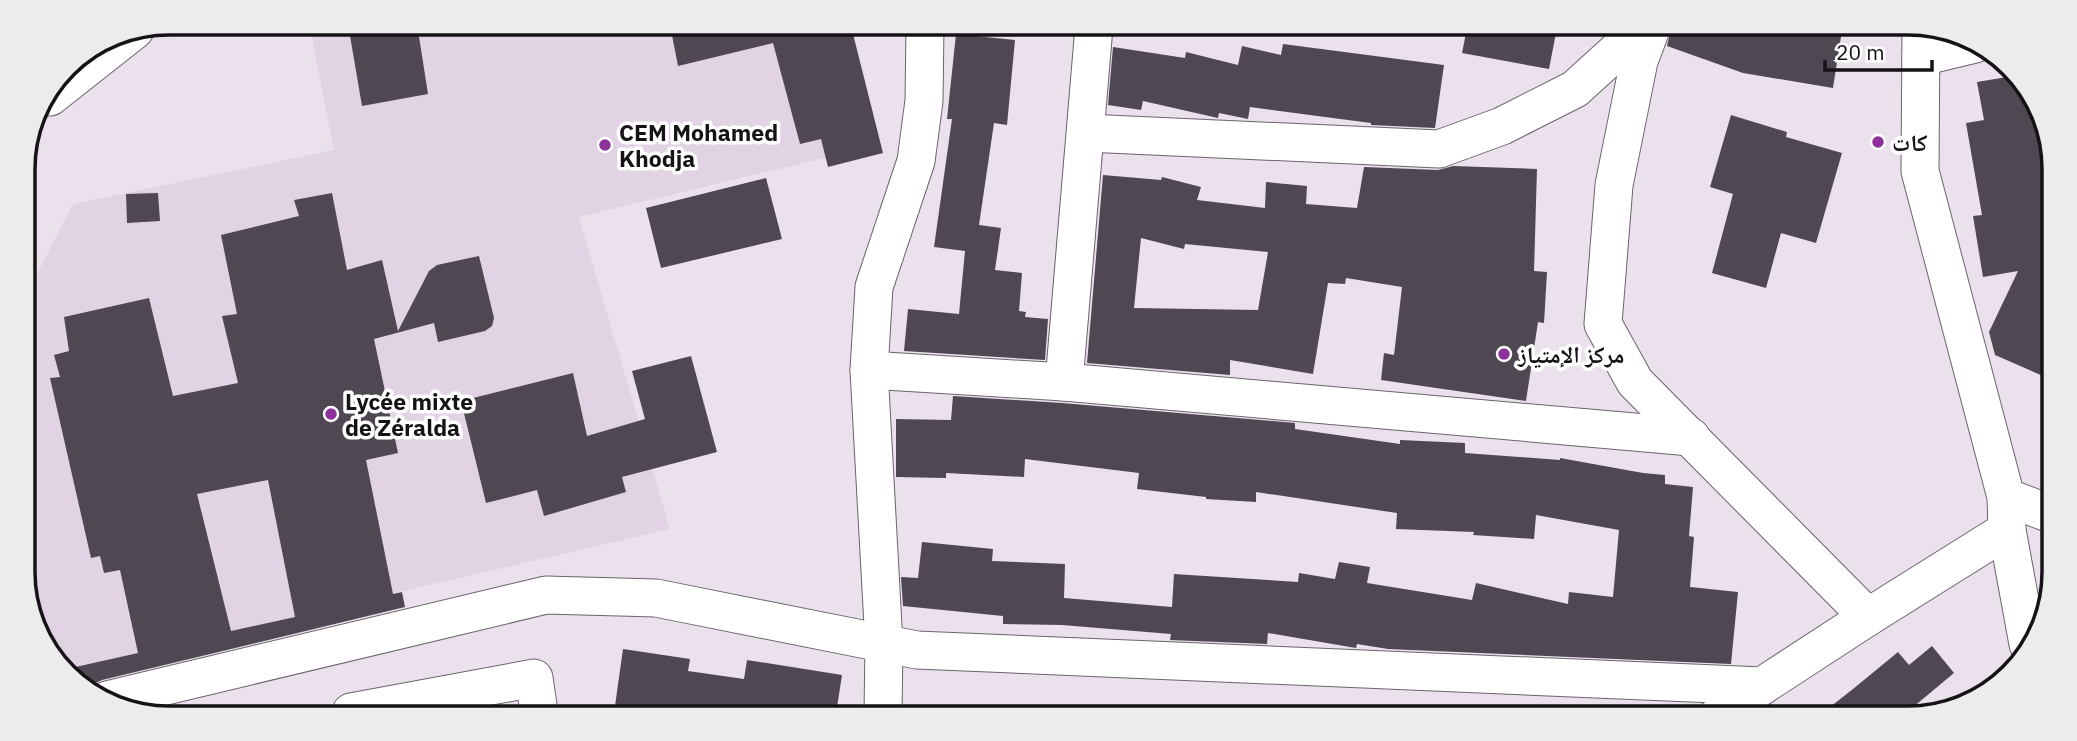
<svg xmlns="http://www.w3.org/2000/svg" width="2077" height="741" viewBox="0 0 2077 741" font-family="'IBM Plex Sans','Noto Naskh Arabic',sans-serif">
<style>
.built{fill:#e2d3e4}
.building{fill:#4f4751;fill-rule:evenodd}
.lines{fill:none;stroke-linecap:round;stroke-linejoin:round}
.minor-casing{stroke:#6b636d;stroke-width:39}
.minor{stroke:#fff;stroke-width:37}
.poi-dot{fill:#8d329d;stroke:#fff;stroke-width:2.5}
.labels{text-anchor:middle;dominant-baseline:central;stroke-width:7;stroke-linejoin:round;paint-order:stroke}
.poi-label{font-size:23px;font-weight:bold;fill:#161316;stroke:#fff;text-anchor:start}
.rim{fill:none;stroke:#161316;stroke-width:3.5}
</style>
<rect width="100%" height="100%" fill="#ebe1ec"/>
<!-- built -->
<path class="built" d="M309,23L800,25L832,156L579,217L670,529L300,615L67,674L59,668L25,600L24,299L73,204L334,150Z"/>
<!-- building -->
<g class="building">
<path d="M348,24H417L428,94L362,106Z"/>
<path d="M670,25L851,26L883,153L828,167L821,139L800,144L773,43L678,66Z"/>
<path d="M1467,28L1534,29L1556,33L1549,69L1462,53Z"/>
<path d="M1671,29L1842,30L1833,88L1743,73L1667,46Z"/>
<path d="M956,34L1015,40L1007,125L994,123L979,225L1001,228L995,270L1022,273L1019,311L1026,312L1025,317L1048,319L1045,360L904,351L908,309L959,314L965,251L934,247L952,119H947Z"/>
<path d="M1283,44L1444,65L1435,128L1371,125V123L1250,107L1248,119L1219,113L1218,118L1143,101L1141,110L1108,105L1113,47L1185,58L1186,52L1238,65L1242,46L1281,55Z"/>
<path d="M2019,75L2053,150L2052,192L2044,193L2047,208L2052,196L2050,379L1995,355L1989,332L2018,271L1983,277L1973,216L1982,215L1966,123L1984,120L1977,82Z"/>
<path d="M1731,115L1787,132L1786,137L1842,153L1816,243L1781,233L1766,288L1712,273L1733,194L1710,187Z"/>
<path d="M1453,166L1537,169L1534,271L1547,272L1544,323L1538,322L1526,401L1381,380L1384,353L1394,355L1402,287L1346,278L1345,284L1328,283L1313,374L1230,360V375L1087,363L1103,175L1161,180L1162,177L1201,187L1197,200L1265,208L1266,182L1307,186L1306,204L1357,208L1364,167L1438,170ZM1141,238L1184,249L1185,244L1268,252L1258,310L1134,308Z"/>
<path d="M766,178L782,239L661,268L646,208Z"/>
<path d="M158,193L160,221L127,223L126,194Z"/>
<path d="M332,193L347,270L382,260L398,331L429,271L437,265L479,256L494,318L492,326L485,331L438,342L434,323L374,339L398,453L366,460L393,594L402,592L405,607L102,680L93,684L90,689L62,670L138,653L120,570L104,573L100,556L91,558L50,378L60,377L54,355L69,351L64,317L149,298L173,396L238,383L222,316L237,314L221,235L299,216L294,200ZM268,480L295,617L231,631L197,494Z"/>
<path d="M691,356L717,452L622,477L626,492L544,516L537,490L486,503L461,401L573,373L587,436L645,419L632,371Z"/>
<path d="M953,396L1062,403L1295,423V429L1400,444V440L1465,443V453L1560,460V458L1643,473L1665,475V484L1693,487L1689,536L1694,537L1690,587L1738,592L1731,664L1388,649L1357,644L1356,648L1350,647L1268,633L1267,644L1170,640L1171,634L1062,625L1003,624V616L903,606L901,577L918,578L922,542L993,549L992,561L1065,564L1064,598L1172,607L1174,574L1298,582L1299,573L1335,579L1339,562L1370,567L1367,583L1472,600L1476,583L1568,604L1569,592L1613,597L1619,530L1536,515L1534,539L1473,535L1474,532L1396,529L1397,513L1256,492V502L1206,499V497L1137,489L1139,473L1025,459L1024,477L946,473V478L896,477V419L951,420Z"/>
<path d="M1932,646L1954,673L1900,718H1816L1853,689L1898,652L1909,665Z"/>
<path d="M623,649L690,659L688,671L744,679L747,660L842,675L836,714L614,713Z"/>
</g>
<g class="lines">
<!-- minor casing -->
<g class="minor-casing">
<g id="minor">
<path d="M1651,29L1639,61L1614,185L1603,324L1635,382L1868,617"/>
<path d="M1921,30L1920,171L2006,497L2007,530L2028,644"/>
<path d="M1921,57L1975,44"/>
<path d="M47,92L50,97L135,30"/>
<path d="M1086,133L1439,149L1502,126L1575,89L1641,29"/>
<path d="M869,370L1064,382L1691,437"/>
<path d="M1064,382L1094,27"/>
<path d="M2006,497L2048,513"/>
<path d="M107,700L546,595L656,598L917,650L1762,686L1868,617L2007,530"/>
<path d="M351,712L534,678L539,712"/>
<path d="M883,714L884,644L869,370L874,287L916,161L924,101L925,26"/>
<path d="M1716,717L1762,686"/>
</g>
</g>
<!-- minor -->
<use href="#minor" class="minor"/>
</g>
<!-- markers -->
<g class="poi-dot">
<circle cx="1878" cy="142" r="7"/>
<circle cx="605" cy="145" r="7"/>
<circle cx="1504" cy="354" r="7"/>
<circle cx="331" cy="414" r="7"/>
</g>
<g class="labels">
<!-- poi labels -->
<g class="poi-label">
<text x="619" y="132">CEM Mohamed<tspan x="619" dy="26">Khodja</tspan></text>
<text x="1892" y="142">كات</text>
<text x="1518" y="354">مركز الإمتياز</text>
<text x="345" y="401">Lycée mixte<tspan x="345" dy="26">de Zéralda</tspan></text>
</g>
</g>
<!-- crop -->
<path d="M0 0H2077V741H0ZM169 35H1908A134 134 0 0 1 2042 169V572A134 134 0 0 1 1908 706H169A134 134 0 0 1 35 572V169A134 134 0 0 1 169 35Z" fill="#ececec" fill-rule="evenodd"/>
<path class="rim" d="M169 35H1908A134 134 0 0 1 2042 169V572A134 134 0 0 1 1908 706H169A134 134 0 0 1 35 572V169A134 134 0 0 1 169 35Z"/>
<!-- scale -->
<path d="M1825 60v10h107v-10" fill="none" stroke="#161316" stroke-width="3.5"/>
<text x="1836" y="60" font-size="21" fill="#161316" stroke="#ffffff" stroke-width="5" paint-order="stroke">20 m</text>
</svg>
